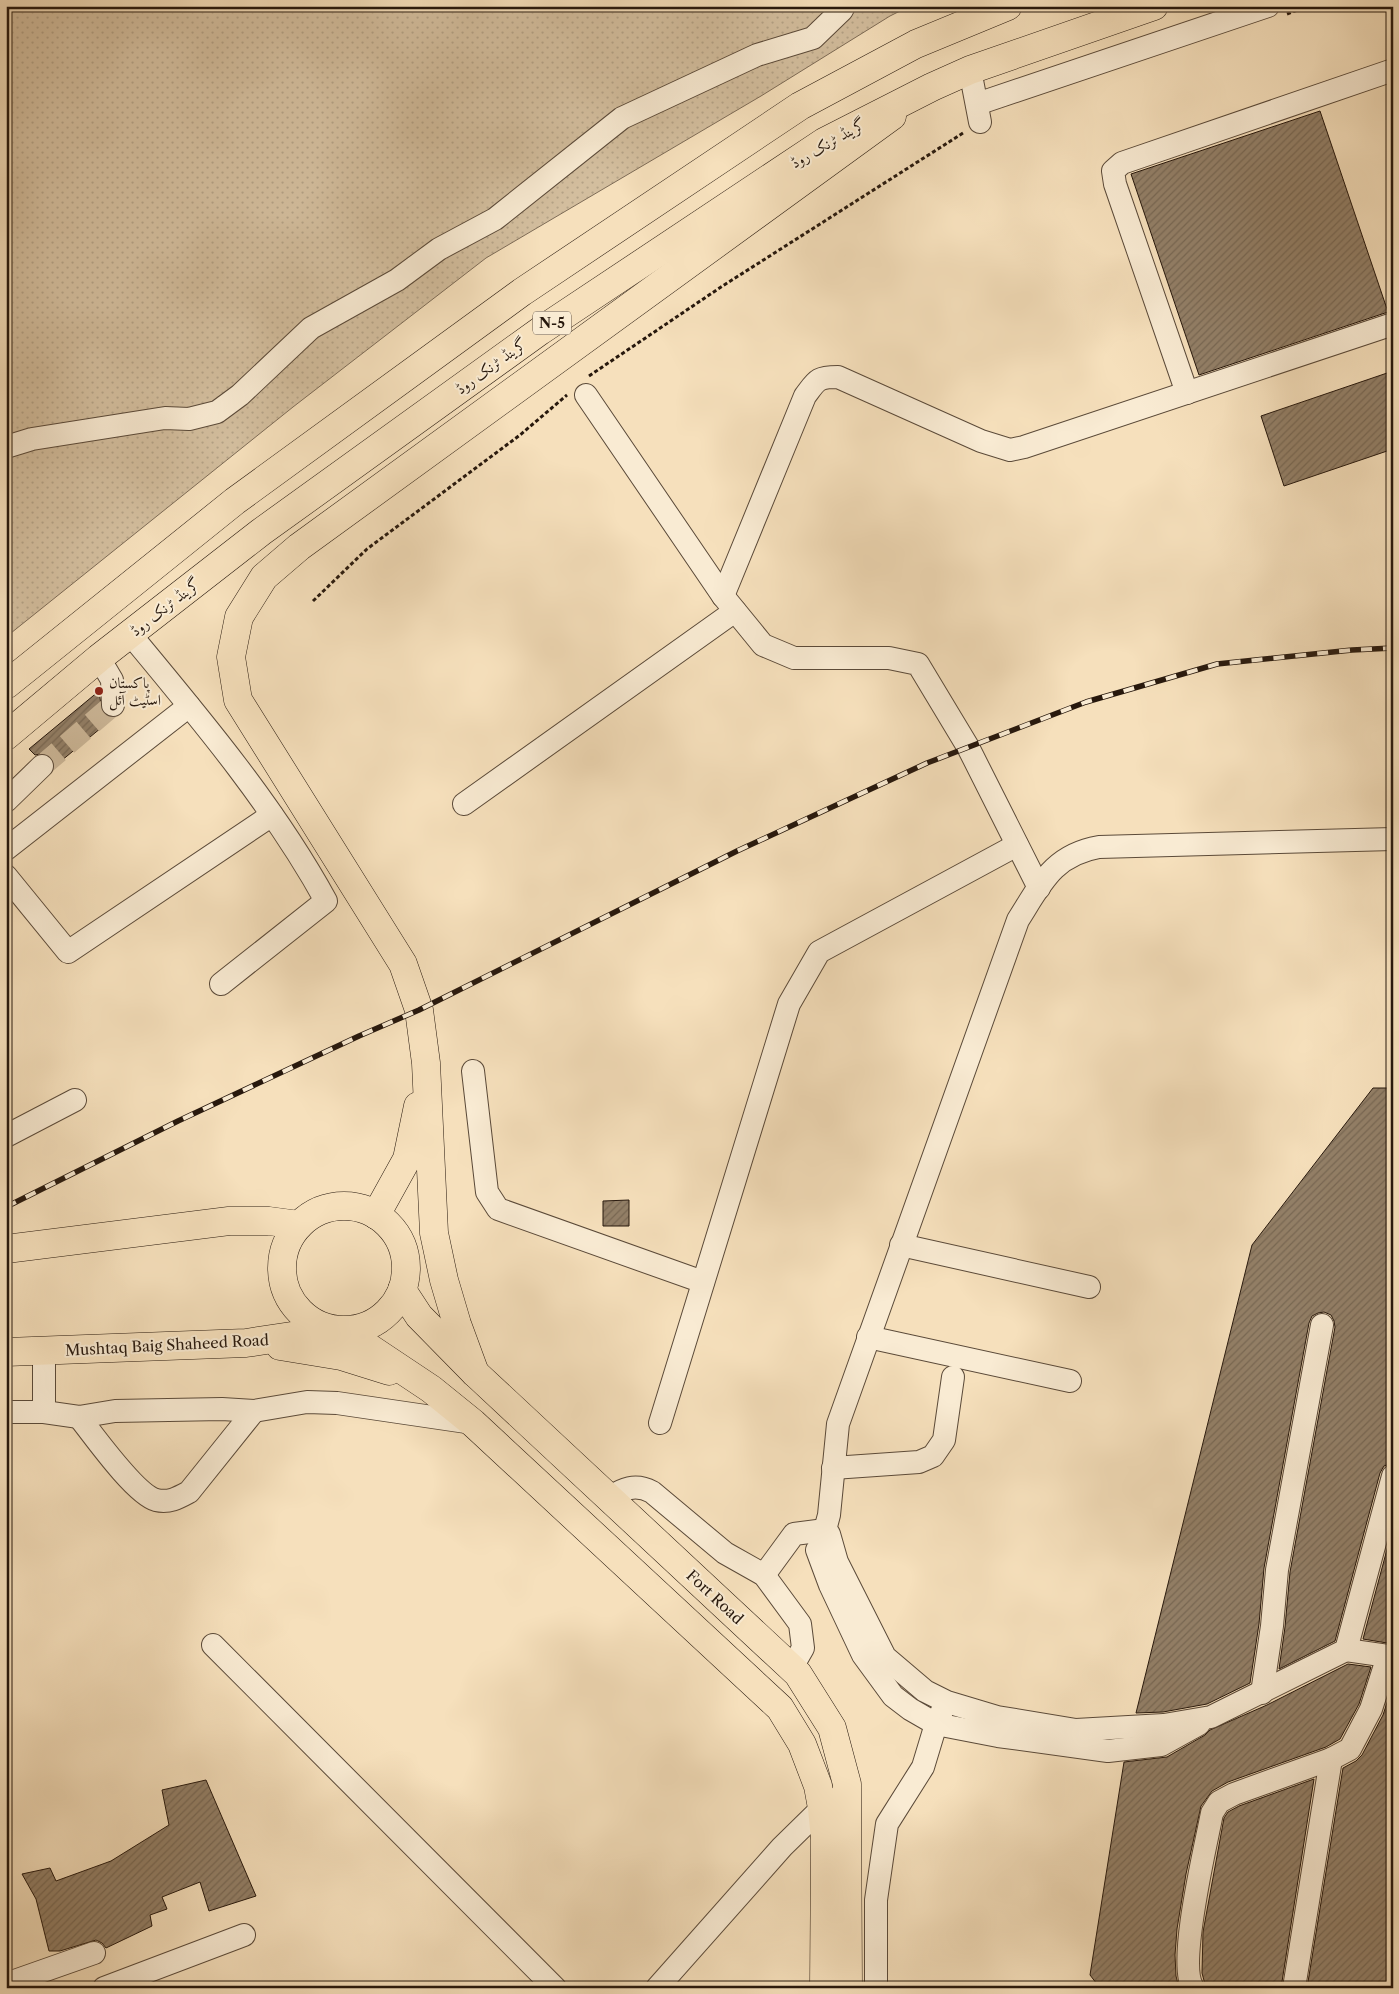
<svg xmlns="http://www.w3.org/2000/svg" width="1399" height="1994" viewBox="0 0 1399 1994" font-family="'Libre Caslon Text',Amiri,serif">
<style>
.grass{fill:url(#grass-dots);stroke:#7d6b56}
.building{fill:url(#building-hatch);stroke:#27180d}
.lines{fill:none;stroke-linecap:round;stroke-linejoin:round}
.minor-tunnel{stroke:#cdb899;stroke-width:22;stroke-dasharray:22 11;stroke-linecap:butt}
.minor-casing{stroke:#5b4a39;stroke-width:24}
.major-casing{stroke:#27180d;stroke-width:29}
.highway-casing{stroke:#27180d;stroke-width:29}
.path{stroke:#27180d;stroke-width:3;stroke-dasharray:4 2.5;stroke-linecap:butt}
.minor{stroke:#f9ebd3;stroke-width:22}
.major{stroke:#f6e0bc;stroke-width:28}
.highway{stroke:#f6e0bc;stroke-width:28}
.rail-casing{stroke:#27180d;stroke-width:5.5}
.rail{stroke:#f9ebd3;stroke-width:4;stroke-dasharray:11;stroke-linecap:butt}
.poi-dot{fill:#8f2418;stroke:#f9ebd3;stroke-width:2}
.labels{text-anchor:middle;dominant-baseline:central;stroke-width:4;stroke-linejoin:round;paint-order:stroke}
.shield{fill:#f9ebd3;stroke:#665748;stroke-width:1}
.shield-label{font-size:14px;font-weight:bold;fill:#27180d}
.street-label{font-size:15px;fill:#27180d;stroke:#f9ebd3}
.poi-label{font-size:15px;fill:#27180d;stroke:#f9ebd3;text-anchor:start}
</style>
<defs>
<pattern id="grass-dots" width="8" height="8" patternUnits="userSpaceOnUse" patternTransform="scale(1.25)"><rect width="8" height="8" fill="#d3be9e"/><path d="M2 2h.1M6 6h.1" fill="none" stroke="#b5a387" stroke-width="1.8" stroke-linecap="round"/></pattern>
<pattern id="building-hatch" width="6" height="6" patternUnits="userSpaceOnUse" patternTransform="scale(1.25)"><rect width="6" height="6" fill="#938068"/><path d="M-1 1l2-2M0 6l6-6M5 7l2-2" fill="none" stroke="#786854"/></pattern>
</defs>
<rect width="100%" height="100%" fill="#f6e0bc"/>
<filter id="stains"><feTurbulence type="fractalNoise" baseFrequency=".004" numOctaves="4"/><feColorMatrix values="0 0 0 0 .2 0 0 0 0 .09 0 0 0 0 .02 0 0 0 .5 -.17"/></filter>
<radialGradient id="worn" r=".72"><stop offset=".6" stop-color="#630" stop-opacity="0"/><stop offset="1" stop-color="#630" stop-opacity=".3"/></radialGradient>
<!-- grass -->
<path class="grass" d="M6,6H910L890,16L761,96L486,258L293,407L6,637Z"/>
<!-- building -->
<g class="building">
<path d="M1320,111L1388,312L1199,375L1131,174Z"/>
<path d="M1393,371V449L1284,486L1261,416Z"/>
<path d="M99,691L102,712L106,716L113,718L55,766L51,757L45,753L35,755L29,749Z"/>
<path d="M1373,1088H1393V1463L1384,1466L1380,1473L1335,1641L1279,1669L1285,1627L1290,1572L1335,1327L1334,1321L1331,1315L1324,1312L1318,1313L1312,1316L1309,1323L1264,1568L1259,1624L1250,1683L1207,1704L1163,1712L1136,1713L1252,1245Z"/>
<path d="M629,1200V1226H603V1201Z"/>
<path d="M1393,1527V1644L1363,1639Z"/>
<path d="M1348,1664L1371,1667L1359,1704L1340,1739L1326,1747L1228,1782L1212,1791L1201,1806L1186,1874L1177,1929L1175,1955L1176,1976L1179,1988H1100L1090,1975L1124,1762L1167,1757L1205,1735L1210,1730L1267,1705Z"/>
<path d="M1393,1684V1988H1307L1343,1768L1356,1761L1362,1755L1383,1715Z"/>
<path d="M1314,1779L1281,1988H1206L1202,1973L1203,1932L1224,1818L1228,1812L1239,1806Z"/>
<path d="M206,1780L256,1896L209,1911L200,1882L162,1897L167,1909L150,1915L152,1926L106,1948L102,1943L96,1940L60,1951H49L36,1899L22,1874L50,1868L56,1881L111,1861L169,1825L162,1790Z"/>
</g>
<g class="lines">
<!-- minor-tunnel -->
<path class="minor-tunnel" d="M42,766L113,705"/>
<!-- minor casing -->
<g class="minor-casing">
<g id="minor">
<path d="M970,70L980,122"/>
<path d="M977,104L1268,6"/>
<path d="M1187,393L1115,184L1113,171L1122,163L1393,70"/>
<path d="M586,395L723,596L763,645L794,658H889L918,664L968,747L1039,888"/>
<path d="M6,447L32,439L165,418L189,419L217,412L240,395L311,328L397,280L439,249L495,219L622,118L757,55L813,38L842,10L844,6"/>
<path d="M723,596L805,396C817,380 817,377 838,377L981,441L1010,450L1024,447L1393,324"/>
<path d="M130,634C199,717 274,806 326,901L221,984"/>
<path d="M99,658L112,680L113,705"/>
<path d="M6,801L42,766"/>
<path d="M464,804L735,611"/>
<path d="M6,849L189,706"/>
<path d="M6,876L68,952L272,815"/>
<path d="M473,1071L487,1192L498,1209L703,1282"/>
<path d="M6,1136L75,1100"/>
<path d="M901,1245L1089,1287"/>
<path d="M868,1337L1070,1381"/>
<path d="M6,1412H44L79,1417L115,1411L222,1409L254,1411L307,1402L337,1403L473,1423"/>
<path d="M44,1412V1351"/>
<path d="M79,1417C94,1436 135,1494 156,1500C169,1503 178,1498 189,1492L254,1411"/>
<path d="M660,1423L789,1004L819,952L1017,845"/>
<path d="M833,1468L919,1462L933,1456L944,1440L953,1377"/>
<path d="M608,1498C623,1489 635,1483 652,1492L725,1553L764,1575L800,1624L803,1648L791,1669"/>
<path d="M825,1530L829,1515L838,1424L1018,920C1041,884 1053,855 1099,847L1393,839"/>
<path d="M817,1550L830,1585L863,1655L893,1696L910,1709L936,1724L998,1736L1108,1751L1161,1745L1199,1724"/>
<path d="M764,1575L794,1534L825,1530L829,1534L837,1562L885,1657L925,1691L947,1702L997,1717L1076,1730L1164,1725L1211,1717L1346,1650L1393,1476"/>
<path d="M213,1645L555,1988"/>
<path d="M1262,1693L1272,1626L1277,1570L1322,1325"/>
<path d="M6,1984L94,1953"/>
<path d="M104,1988L244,1935"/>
<path d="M657,1988L782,1847L831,1799"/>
<path d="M876,1988V1900L887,1824L923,1767L936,1724L942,1711"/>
<path d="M1193,1988C1177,1964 1206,1845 1212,1813L1219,1802L1234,1794L1331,1759L1350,1749L1371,1709L1388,1656L1346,1650"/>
<path d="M1294,1988L1331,1759"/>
</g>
</g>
<!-- major casing -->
<g class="major-casing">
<g id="major">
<circle cx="344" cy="1268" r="62"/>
<path d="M376,1215L407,1159L418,1106"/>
<path d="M6,1249L229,1221H269L299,1225"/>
<path d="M402,1290L419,1316L475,1373L798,1674L832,1728L847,1784L848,1988"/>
<path d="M347,1331L368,1347L431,1389L473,1423L780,1708L802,1744L818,1786L822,1808L825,1839L824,1988"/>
<path d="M280,1346L341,1356L389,1371"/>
<path d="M6,1352L246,1343L305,1334L326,1329"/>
<path d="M475,1373L457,1324L444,1280L434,1233L426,1063L419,1010L403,964L238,700L231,657L239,617L264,577L299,547L892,116"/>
</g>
</g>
<!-- highway casing -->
<g class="highway-casing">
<g id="highway">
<path d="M6,685L235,501L522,292L800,106L916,44L1008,6"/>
<path d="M6,736L99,658L261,532L540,331L824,142L932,87L970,70L1154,6"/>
</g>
</g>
<!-- path -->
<g class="path">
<path d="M1287,14L1308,6"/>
<path d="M589,376L721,287L963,133"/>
<path d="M313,601L367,549L520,435L567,395"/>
</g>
<!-- minor -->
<use href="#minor" class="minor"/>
<!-- major -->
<use href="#major" class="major"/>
<!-- highway -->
<use href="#highway" class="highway"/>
<!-- rail casing -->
<g class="rail-casing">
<path id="rail" d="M6,1207L178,1121L359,1036L419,1010L737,851L927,763L1086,702L1217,664L1352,650L1393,648"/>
</g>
<!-- rail -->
<use href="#rail" class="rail"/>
</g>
<!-- markers -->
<circle class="poi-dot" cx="99" cy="691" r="5"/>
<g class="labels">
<!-- shield labels -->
<rect class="shield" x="533" y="311.5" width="38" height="23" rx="4"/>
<g class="shield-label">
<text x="552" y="323">N-5</text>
</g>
<!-- street labels -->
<g class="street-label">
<text transform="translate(828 143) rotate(-30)">گرینڈ ٹرنک روڈ</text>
<text transform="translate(491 366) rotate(-36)">گرینڈ ٹرنک روڈ</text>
<text transform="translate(165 607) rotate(-38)">گرینڈ ٹرنک روڈ</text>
<text transform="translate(167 1345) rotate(-3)">Mushtaq Baig Shaheed Road</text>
<text transform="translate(715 1597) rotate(43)">Fort Road</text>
</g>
<!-- poi labels -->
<g class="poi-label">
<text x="109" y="682">پاکستان<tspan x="109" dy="17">اسٹیٹ آئل</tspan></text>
</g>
</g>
<!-- margin -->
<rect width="1399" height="1994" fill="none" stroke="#f6e0bc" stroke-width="25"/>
<rect x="8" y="8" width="1384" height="1979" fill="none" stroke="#27180d" stroke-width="2.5"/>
<rect x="12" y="12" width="1374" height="1969" fill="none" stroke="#27180d"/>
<rect width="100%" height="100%" filter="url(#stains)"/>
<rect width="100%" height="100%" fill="url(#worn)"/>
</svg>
